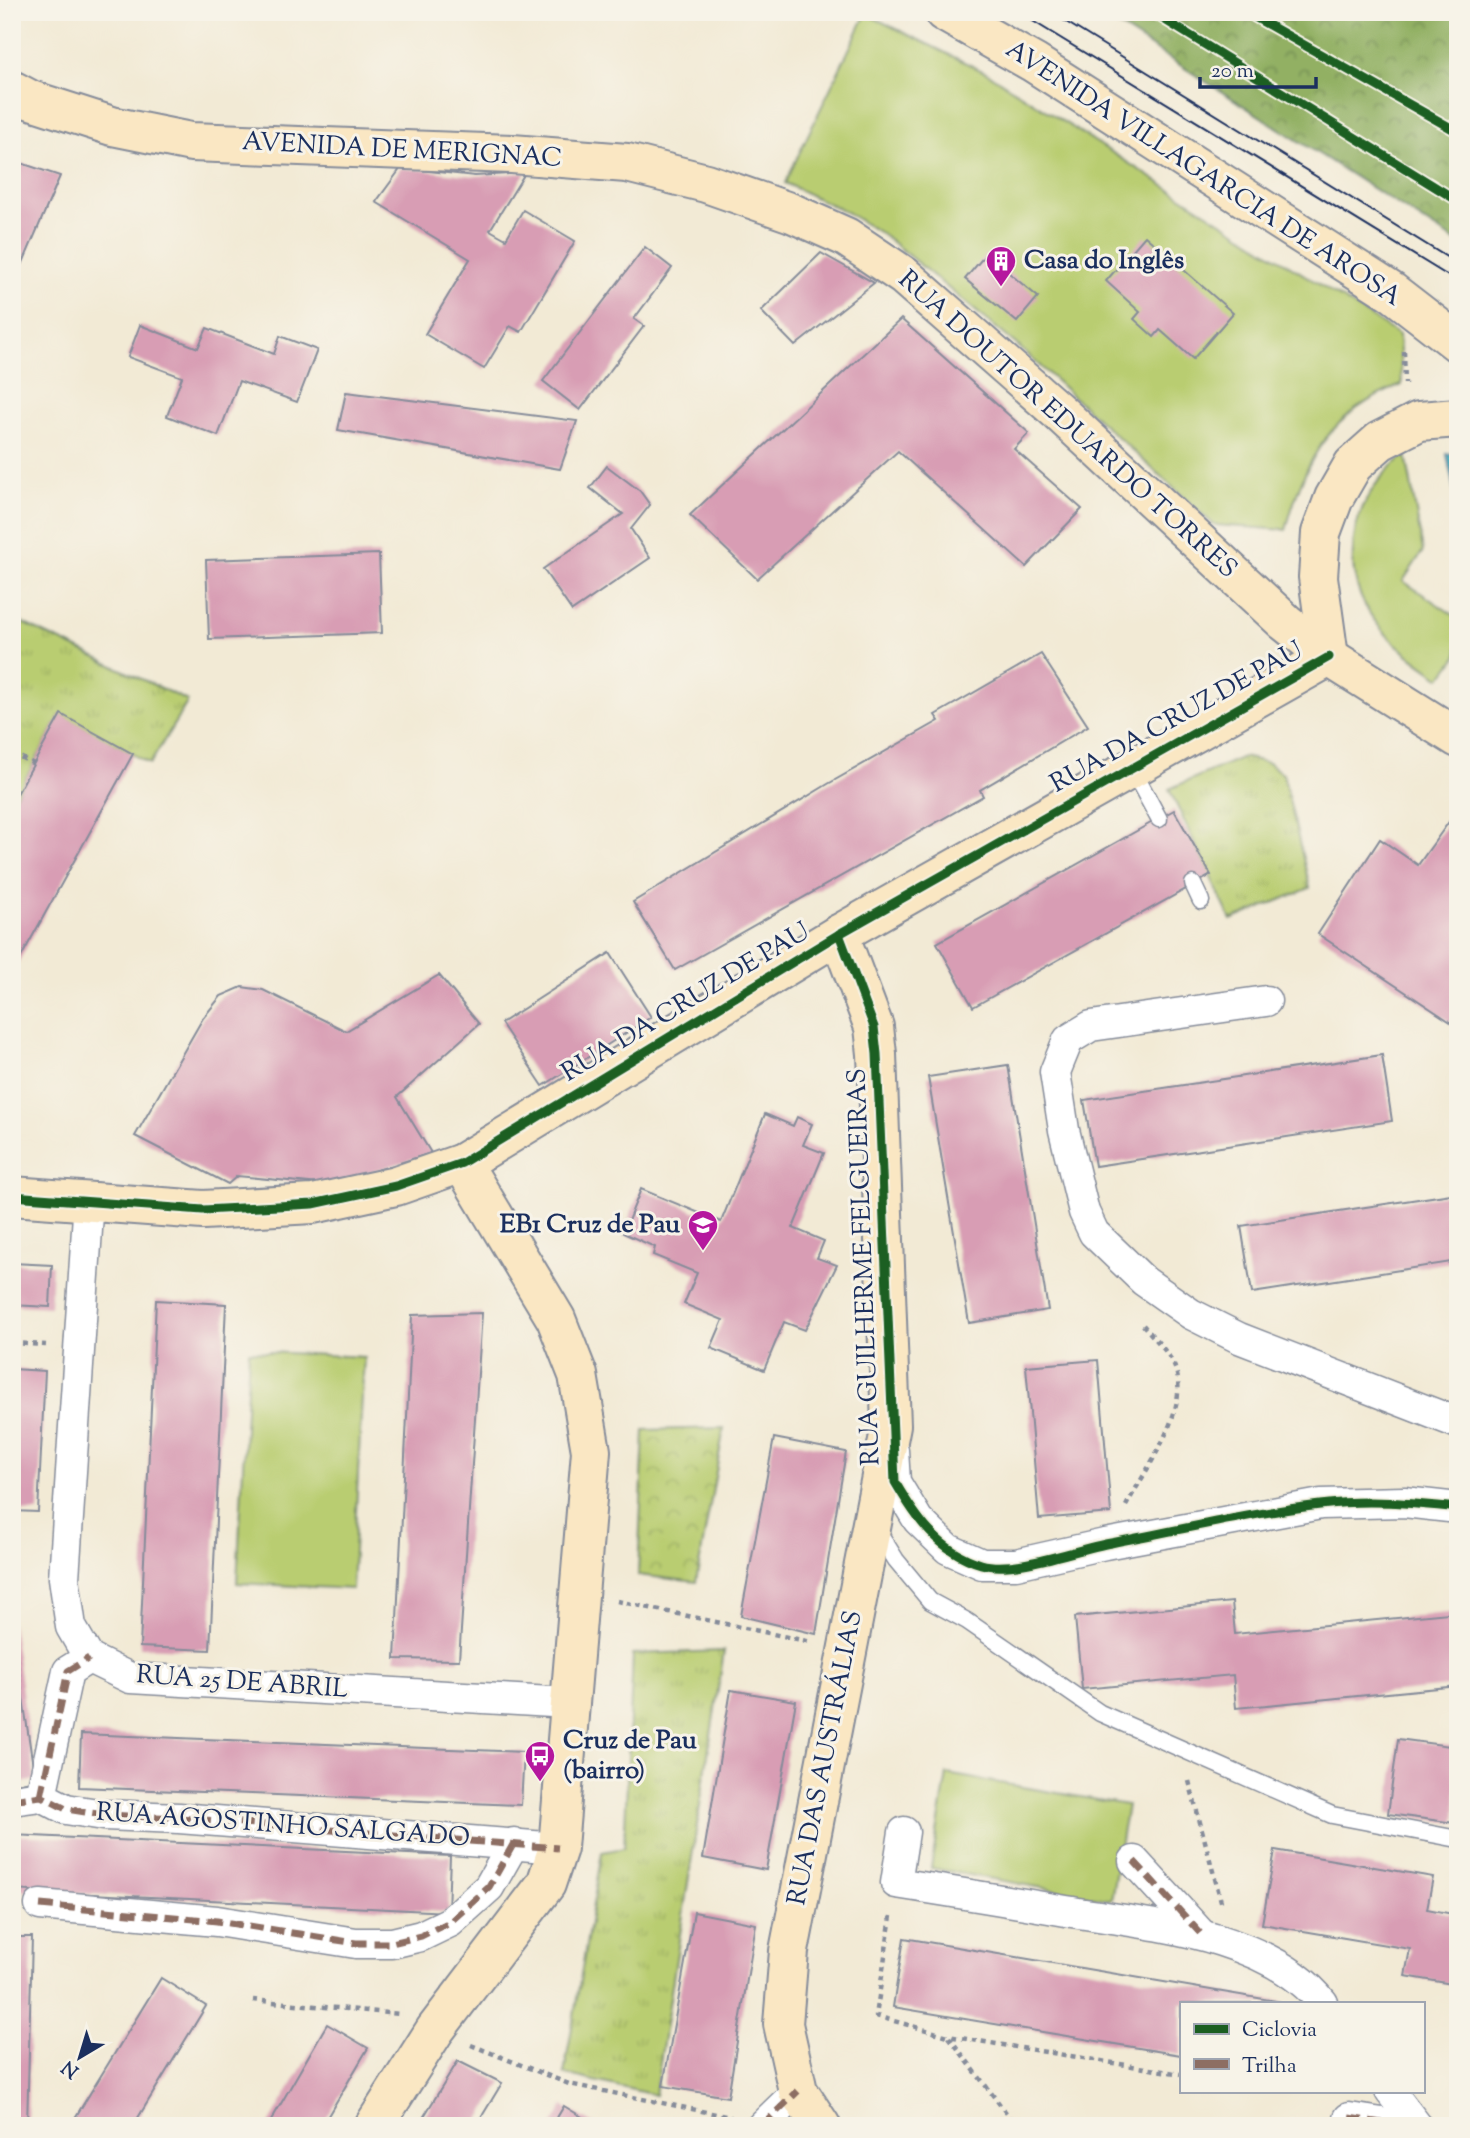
<svg xmlns="http://www.w3.org/2000/svg" width="1470" height="2138" viewBox="0 0 1470 2138" font-family="'Sorts Mill Goudy',serif">
<style>
.grass{fill:url(#grass-tufts);stroke:#6a7e68;stroke-width:2}
.forest{fill:url(#forest-crowns);stroke:#567060;stroke-width:2}
.park{fill:url(#park-crowns);stroke:#6a7e68;stroke-width:2}
.garden{fill:#b9cd71;stroke:#6a7e68;stroke-width:2}
.water{fill:url(#water-ripples);stroke:#2e6f8f;stroke-width:2}
.building{fill:#d89db4}
.lines{fill:none;stroke-linecap:round;stroke-linejoin:round}
.lane-casing{stroke:#868c9a;stroke-width:19}
.street-casing{stroke:#868c9a;stroke-width:33}
.secondary-casing{stroke:#868c9a;stroke-width:42}
.path{stroke:#868c9a;stroke-width:4.5;stroke-dasharray:5 5;stroke-linecap:butt}
.lane{stroke:#fff;stroke-width:16}
.street{stroke:#fff;stroke-width:30}
.secondary{stroke:#fae7c3;stroke-width:38}
.tram{stroke:#1b2f5e;stroke-width:2}
.quiet{stroke:#8d6e63;stroke-width:7;stroke-dasharray:14 7;stroke-linecap:butt}
.cycleway-casing{stroke:#f7f3e8;stroke-width:13}
.cycleway{stroke:#1b5e20;stroke-width:9}
.labels{text-anchor:middle;dominant-baseline:central;stroke-width:6;stroke-linejoin:round;paint-order:stroke}
.street-label{font-size:26px;fill:#1b2f5e;stroke:#f7f3e8}
.poi-label{font-size:26px;font-weight:bold;fill:#1b2f5e;stroke:#f7f3e8;text-anchor:start}
</style>
<defs>
<pattern id="grass-tufts" width="24" height="20" patternUnits="userSpaceOnUse" patternTransform="scale(1.75)"><rect width="24" height="20" fill="#b9cd71"/><path d="M3 7l-1-3M5 7V3M7 7l1-3M15 17l-1-3M17 17v-4M19 17l1-3" fill="none" stroke="#9eb064"/></pattern>
<pattern id="forest-crowns" width="20" height="18" patternUnits="userSpaceOnUse" patternTransform="scale(1.75)"><rect width="20" height="18" fill="#92b063"/><path d="M2 6a3 3 0 1 1 6 0M12 15a3 3 0 1 1 6 0" fill="none" stroke="#769055"/></pattern>
<pattern id="park-crowns" width="20" height="18" patternUnits="userSpaceOnUse" patternTransform="scale(1.75)"><rect width="20" height="18" fill="#b9cd71"/><path d="M2 6a3 3 0 1 1 6 0M12 15a3 3 0 1 1 6 0" fill="none" stroke="#9eb064"/></pattern>
<pattern id="water-ripples" width="26" height="14" patternUnits="userSpaceOnUse" patternTransform="scale(1.75)"><rect width="26" height="14" fill="#42afc0"/><path d="M2 4q2-2 4 0t4 0M15 11q2-2 4 0t4 0" fill="none" stroke="#368f9f"/></pattern>
</defs>
<rect width="100%" height="100%" fill="#f7f3e8"/>
<filter id="ink" filterUnits="userSpaceOnUse"><feTurbulence type="fractalNoise" baseFrequency=".0143" numOctaves="2"/><feDisplacementMap in="SourceGraphic" scale="14" xChannelSelector="R" yChannelSelector="G"/><feConvolveMatrix kernelMatrix="1 2 1 2 8 2 1 2 1" color-interpolation-filters="sRGB"/></filter>
<filter id="wash" filterUnits="userSpaceOnUse"><feTurbulence type="fractalNoise" baseFrequency=".00686" numOctaves="4" result="noise"/><feDisplacementMap in="SourceGraphic" scale="28" xChannelSelector="R" yChannelSelector="G"/><feGaussianBlur stdDeviation="1.57" result="paint"/><feColorMatrix in="noise" values="0 0 0 0 0 0 0 0 0 0 0 0 0 0 0 0 0 1.4 0 .05"/><feComposite in="paint" operator="in"/></filter>
<g filter="url(#wash)">
<rect width="100%" height="100%" fill="#f2ead5"/>
<!-- grass -->
<g class="grass">
<path d="M12,618L188,701L150,764L61,715L12,803Z"/>
<path d="M1243,757L1268,763L1283,774L1310,888L1231,920L1169,789Z"/>
<path d="M724,1651L655,2095L564,2074L602,1852L624,1848L633,1654Z"/>
</g>
<!-- forest -->
<path class="forest" d="M1097,12H1458V243Z"/>
<!-- park -->
<path class="park" d="M724,1428L696,1582L638,1575L644,1430Z"/>
<!-- garden -->
<g class="garden">
<path d="M866,14L987,73L1399,335L1402,385C1331,411 1304,459 1286,530L1214,525L1017,345L885,236L846,212L785,183Z"/>
<path d="M1406,455L1423,551L1403,581L1458,618V655L1441,678C1416,661 1390,643 1372,617C1335,564 1354,490 1406,455Z"/>
<path d="M249,1351L364,1357L352,1589L237,1583Z"/>
<path d="M947,1774L1127,1805L1111,1900L931,1868Z"/>
</g>
<!-- water -->
<path class="water" d="M1458,453V511L1447,454Z"/>
<g id="blocks">
<!-- building -->
<g class="building">
<path d="M15,161L60,176L22,265L12,262Z"/>
<path d="M401,168L475,176L525,173L490,230L506,239L523,210L575,241L521,332L510,326L484,369L425,334L470,259L376,202Z"/>
<path d="M1145,236L1233,313L1193,359L1160,330L1154,337L1134,319L1140,312L1106,281Z"/>
<path d="M645,247L672,268L634,319L644,326L580,410L543,381Z"/>
<path d="M821,253L874,283L795,346L761,311Z"/>
<path d="M986,254L1038,297L1017,322L965,279Z"/>
<path d="M901,319L1029,433L1014,449L1082,509L1026,567L898,451L757,579L690,515Z"/>
<path d="M140,325L198,348L207,328L274,354L280,336L317,350L297,402L239,381L218,436L167,416L182,377L128,357Z"/>
<path d="M346,392L577,421L560,469L338,430Z"/>
<path d="M607,466L640,491L650,505L631,529L650,558L572,611L543,569L623,514L590,488Z"/>
<path d="M379,554L382,633L209,639L206,560Z"/>
<path d="M1041,654L1088,726L980,790L983,796L675,970L633,902L828,784L939,721L935,715Z"/>
<path d="M61,714L133,754L15,968L12,967V803Z"/>
<path d="M1458,809V1027L1318,934L1380,839L1418,865Z"/>
<path d="M1174,810L1211,875L973,1007L937,943Z"/>
<path d="M610,953L651,1017L543,1086L501,1023Z"/>
<path d="M439,975L479,1024L397,1097L431,1153L330,1185L237,1176L228,1184L135,1136L203,1018L221,996L242,987L263,990L346,1031Z"/>
<path d="M1382,1055L1392,1121L1095,1166L1084,1100Z"/>
<path d="M1008,1065L1048,1310L969,1323L928,1077Z"/>
<path d="M765,1114L793,1126L797,1117L812,1124L803,1145L824,1153L793,1228L824,1241L817,1258L837,1265L805,1330L784,1322L764,1370L711,1348L723,1320L684,1304L697,1273L653,1255L655,1247L623,1233L641,1189L721,1222Z"/>
<path d="M1458,1193V1261L1252,1293L1241,1226Z"/>
<path d="M12,1263L52,1265L50,1307L12,1305Z"/>
<path d="M156,1300L226,1304L210,1650L140,1647Z"/>
<path d="M482,1313L459,1660L395,1659L412,1315Z"/>
<path d="M1098,1360L1111,1513L1039,1519L1026,1366Z"/>
<path d="M12,1369L45,1371L38,1512L12,1511Z"/>
<path d="M774,1438L846,1452L816,1634L741,1616Z"/>
<path d="M1232,1602L1235,1634L1458,1612V1686L1236,1708L1233,1675L1082,1689L1075,1617Z"/>
<path d="M12,1623L35,1780L12,1785Z"/>
<path d="M731,1690L796,1701L766,1870L703,1858Z"/>
<path d="M81,1734L524,1752L521,1805L79,1787Z"/>
<path d="M1398,1739L1458,1747L1455,1823L1388,1814Z"/>
<path d="M12,1835L450,1856L448,1912L12,1890Z"/>
<path d="M1275,1850L1433,1877L1427,1909L1458,1915V1985L1405,1976L1410,1949L1262,1924Z"/>
<path d="M694,1912L756,1924L728,2097L663,2086Z"/>
<path d="M12,1937H32L27,2126H12Z"/>
<path d="M904,1938L1282,2002V2003H1181V2055L893,2007Z"/>
<path d="M161,1978L206,2006L133,2126H70Z"/>
<path d="M327,2024L368,2048L322,2126H268Z"/>
<path d="M458,2061L502,2083L476,2126H418Z"/>
<path d="M564,2106L597,2126H552Z"/>
</g>
</g>
</g>
<g filter="url(#ink)">
<use href="#blocks" fill-opacity="0" stroke="#868c9a" stroke-width="2"/>
<g class="lines">
<!-- lane casing -->
<g class="lane-casing">
<g id="lane">
<path d="M1131,767L1159,819"/>
<path d="M1193,884L1201,901"/>
<path d="M876,1528L896,1560L930,1601L967,1621L1100,1713L1332,1815L1458,1839"/>
</g>
</g>
<!-- street casing -->
<g class="street-casing">
<g id="street">
<path d="M1266,1001L1091,1026L1068,1040L1055,1072L1064,1130L1084,1212L1094,1233L1144,1281L1191,1314L1239,1338L1458,1423"/>
<path d="M89,1199L64,1578L71,1627L89,1658L130,1678L569,1703"/>
<path d="M893,1450L895,1482L918,1520L948,1549L982,1564H1016L1105,1544L1321,1504L1404,1502L1458,1508"/>
<path d="M41,1796L68,1671L89,1658"/>
<path d="M12,1800L41,1796L66,1809L104,1815L179,1818L558,1848"/>
<path d="M904,1832L896,1883C953,1892 1009,1901 1066,1911C1146,1924 1269,1934 1323,2003"/>
<path d="M1134,1861L1200,1933"/>
<path d="M40,1905L217,1921L356,1943H392L421,1936L450,1922L489,1887L514,1843"/>
<path d="M1390,2091L1417,2126"/>
<path d="M1349,2118L1402,2126"/>
<path d="M762,2126L798,2091"/>
</g>
</g>
<!-- secondary casing -->
<g class="secondary-casing">
<g id="secondary">
<path d="M944,12L1034,63L1392,292L1458,343"/>
<path d="M12,90L31,100L112,126L191,142L512,154L627,163L706,183L792,213L846,237L904,276L1060,413L1285,622L1329,657L1458,738"/>
<path d="M1329,657L1318,577L1321,533L1334,498L1353,465L1380,441L1419,421L1458,418"/>
<path d="M12,1196L203,1210L313,1204L396,1186L462,1163L839,934L1329,657"/>
<path d="M374,2126L435,2030L546,1884L558,1848L591,1451L578,1375L556,1319L462,1163"/>
<path d="M821,2126L798,2091L783,2024L789,1951L891,1425L877,1054L874,1027L839,934"/>
</g>
</g>
<!-- path -->
<g class="path">
<path d="M1152,12L1458,201"/>
<path d="M1246,12L1458,132"/>
<path d="M1404,351L1405,384"/>
<path d="M12,753L34,764"/>
<path d="M12,1343L46,1345"/>
<path d="M1126,1506C1145,1470 1191,1409 1175,1368C1169,1352 1154,1338 1143,1325"/>
<path d="M617,1601L811,1642"/>
<path d="M1189,1781L1222,1905"/>
<path d="M891,1916L876,2016L948,2036L1181,2074"/>
<path d="M253,2000L399,2014"/>
<path d="M949,2037L1016,2126"/>
<path d="M471,2045L569,2084L731,2117"/>
</g>
<!-- lane -->
<use href="#lane" class="lane"/>
<!-- street -->
<use href="#street" class="street"/>
<!-- secondary -->
<use href="#secondary" class="secondary"/>
<!-- tram -->
<g class="tram">
<path d="M1018,12L1458,282"/>
<path d="M1050,12L1458,264"/>
</g>
<!-- quiet -->
<g class="quiet">
<path d="M41,1796L68,1671L89,1658"/>
<path d="M12,1800L41,1796L66,1809L104,1815L179,1818L558,1848"/>
<path d="M1134,1861L1200,1933"/>
<path d="M40,1905L217,1921L356,1943H392L421,1936L450,1922L489,1887L514,1843"/>
<path d="M1349,2118L1402,2126"/>
<path d="M762,2126L798,2091"/>
</g>
<!-- cycleway casing -->
<g class="cycleway-casing">
<g id="cycleway">
<path d="M1152,12L1458,201"/>
<path d="M1246,12L1458,132"/>
<path d="M839,934L874,1027L877,1054L895,1482C916,1518 938,1551 981,1564C1015,1574 1075,1549 1111,1543C1180,1530 1250,1513 1320,1505C1366,1499 1412,1503 1458,1508"/>
<path d="M12,1196L203,1210L313,1204L396,1186L462,1163L839,934L1329,657"/>
</g>
</g>
<!-- cycleway -->
<use href="#cycleway" class="cycleway"/>
</g>
</g>
<!-- icons -->
<defs>
<g id="building-pin" transform="scale(1.575)"><path d="M0 17L-7.5 6A9.5 9.5 0 1 1 7.5 6Z" fill="#b5179e" stroke="#f7f3e8"/><path d="M-4-6H4V6H1V3H-1V6H-4ZM-2.5-4.3h1.7v1.8h-1.7ZM.8-4.3h1.7v1.8H.8ZM-2.5-1h1.7V.8h-1.7ZM.8-1h1.7V.8H.8Z" fill="#fff"/></g>
<g id="school-pin" transform="scale(1.575)"><path d="M0 17L-7.5 6A9.5 9.5 0 1 1 7.5 6Z" fill="#b5179e" stroke="#f7f3e8"/><path d="M0-5L7-2L0 1L-7-2ZM-4 1L0 2.5L4 1V4Q0 6-4 4Z" fill="#fff"/></g>
<g id="bus-pin" transform="scale(1.575)"><path d="M0 17L-7.5 6A9.5 9.5 0 1 1 7.5 6Z" fill="#b5179e" stroke="#f7f3e8"/><path d="M-5-6H5V4H4V6H2V4H-2V6H-4V4H-5ZM-3.5-4V0h7V-4ZM-3.5 1.2v1.5H-2V1.2ZM2 1.2v1.5H3.5V1.2Z" fill="#fff"/></g>
</defs>
<g fill-rule="evenodd">
<use href="#building-pin" x="1001" y="261"/>
<use href="#school-pin" x="703" y="1225"/>
<use href="#bus-pin" x="540" y="1756"/>
</g>
<g class="labels">
<!-- street labels -->
<g class="street-label">
<text transform="translate(402 151) rotate(3)">AVENIDA DE MERIGNAC</text>
<text transform="translate(1203 174) rotate(33)">AVENIDA VILLAGARCIA DE AROSA</text>
<text transform="translate(1067 425) rotate(42)">RUA DOUTOR EDUARDO TORRES</text>
<text transform="translate(1177 718) rotate(-29)">RUA DA CRUZ DE PAU</text>
<text transform="translate(686 1003) rotate(-31)">RUA DA CRUZ DE PAU</text>
<text transform="translate(865 1267) rotate(-92)">RUA GUILHERME FELGUEIRAS</text>
<text transform="translate(242 1683) rotate(4)">RUA 25 DE ABRIL</text>
<text transform="translate(826 1758) rotate(-79)">RUA DAS AUSTRÁLIAS</text>
<text transform="translate(283 1826) rotate(4)">RUA AGOSTINHO SALGADO</text>
</g>
<!-- poi labels -->
<g class="poi-label">
<text x="1024" y="261">Casa do Inglês</text>
<text x="680" y="1225" text-anchor="end">EB1 Cruz de Pau</text>
<text x="563" y="1741">Cruz de Pau<tspan x="563" dy="30">(bairro)</tspan></text>
</g>
</g>
<!-- margin -->
<rect width="1470" height="2138" fill="none" stroke="#f7f3e8" stroke-width="42"/>
<!-- legend -->
<rect x="1180" y="2002" width="245" height="91" fill="#f7f3e8" stroke="#9fa5b1" stroke-width="2"/>
<rect x="1194" y="2024" width="35" height="10" fill="#1b5e20" stroke="#9fa5b1" stroke-width="2"/>
<text x="1242" y="2036" font-size="21" fill="#1b2f5e">Ciclovia</text>
<rect x="1194" y="2059" width="35" height="10" fill="#8d6e63" stroke="#9fa5b1" stroke-width="2"/>
<text x="1242" y="2072" font-size="21" fill="#1b2f5e">Trilha</text>
<!-- north arrow -->
<g transform="translate(80 2057) rotate(218)" stroke="#f7f3e8" stroke-width="5" paint-order="stroke">
<path d="M0-5L12 26L0 18L-12 26Z" fill="#1b2f5e"/>
<text y="-10" font-size="19" font-weight="bold" text-anchor="middle" fill="#1b2f5e">N</text>
</g>
<!-- scale -->
<path d="M1200 77v10h116v-10" fill="none" stroke="#1b2f5e" stroke-width="3.5"/>
<text x="1211" y="77" font-size="21" fill="#1b2f5e" stroke="#f7f3e8" stroke-width="5" paint-order="stroke">20 m</text>
</svg>
